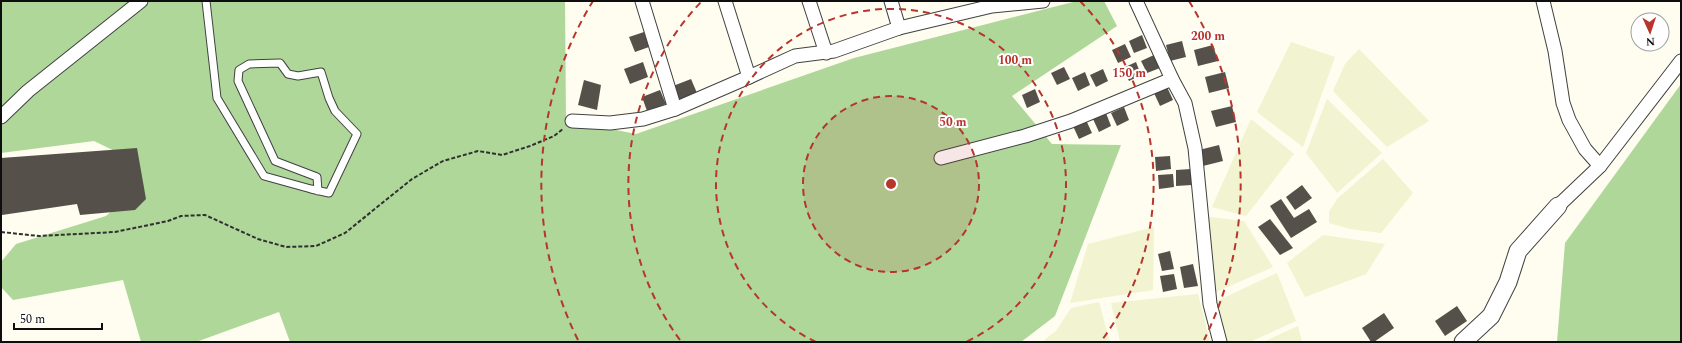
<svg xmlns="http://www.w3.org/2000/svg" width="1682" height="343" viewBox="0 0 1682 343" font-family="Spectral,serif">
<style>
.farmland{fill:#f2f3d0}
.forest{fill:#afd79a}
.building{fill:#56504a}
.lines{fill:none;stroke-linecap:round;stroke-linejoin:round}
.service-casing{stroke:#414141;stroke-width:9}
.minor-casing{stroke:#414141;stroke-width:15}
.tertiary-casing{stroke:#414141;stroke-width:19}
.path{stroke:#303030;stroke-width:2;stroke-dasharray:4 2;stroke-linecap:butt}
.service{stroke:#fff;stroke-width:7}
.minor{stroke:#fff;stroke-width:13}
.tertiary{stroke:#fff;stroke-width:17}
.ring{fill:none;stroke:#b7352c;stroke-width:2;stroke-dasharray:7 5}
.centre{fill:#b7352c;stroke:#fff;stroke-width:2}
.ring-label{font-size:12px;text-anchor:middle;font-weight:bold;fill:#b7352c;stroke:#fff;stroke-width:4;stroke-linejoin:round;paint-order:stroke}
</style>
<rect width="100%" height="100%" fill="#fefdef"/>
<!-- farmland -->
<g class="farmland">
<path d="M1291,42L1335,57L1303,147L1257,112Z"/>
<path d="M1359,49L1429,121L1387,147L1333,91L1345,64Z"/>
<path d="M1327,99L1382,153L1337,193L1306,153Z"/>
<path d="M1251,119L1294,154L1246,216L1212,207Z"/>
<path d="M1383,159L1413,193L1381,233L1350,229L1329,223V212L1337,199Z"/>
<path d="M1202,216L1244,221L1273,267L1209,295Z"/>
<path d="M1154,227L1153,290L1070,303L1088,244Z"/>
<path d="M1323,235L1385,244L1366,274L1305,297L1287,263Z"/>
<path d="M1277,273L1296,321L1250,342H1220L1210,304Z"/>
<path d="M1198,294L1210,342H1120L1111,303Z"/>
<path d="M1099,302L1110,342H1046L1044,340L1056,331L1071,308Z"/>
<path d="M1298,326L1302,342H1263Z"/>
</g>
<!-- forest -->
<g class="forest">
<path d="M1,1H565L566,120L636,134L854,58L1077,1H1104L1117,26L1012,96L1052,144L1121,145L1055,316L1021,342H290L279,312L196,342H141L123,280L13,300L1,287V262L16,244L106,216L128,197L125,156L94,141L1,153Z"/>
<path d="M1681,84V342H1557L1565,243Z"/>
</g>
<!-- building -->
<g class="building">
<path d="M644,32L649,47L635,52L629,37Z"/>
<path d="M1142,35L1147,48L1134,53L1129,41Z"/>
<path d="M1182,41L1186,57L1170,61L1166,45Z"/>
<path d="M1125,44L1131,57L1118,63L1112,50Z"/>
<path d="M1213,45L1218,61L1198,66L1194,50Z"/>
<path d="M1154,55L1160,68L1147,73L1141,61Z"/>
<path d="M643,62L648,77L630,84L624,69Z"/>
<path d="M1136,62L1141,75L1129,81L1123,68Z"/>
<path d="M1064,67L1070,79L1057,85L1051,73Z"/>
<path d="M1103,69L1108,81L1096,87L1090,75Z"/>
<path d="M1085,72L1090,85L1078,91L1072,78Z"/>
<path d="M1225,72L1229,88L1209,93L1205,77Z"/>
<path d="M691,79L697,93L679,100L673,86Z"/>
<path d="M584,80L601,85L597,110L578,105Z"/>
<path d="M1167,87L1173,100L1160,106L1154,93Z"/>
<path d="M1035,89L1040,102L1027,108L1022,95Z"/>
<path d="M660,90L666,104L647,111L642,97Z"/>
<path d="M1232,106L1236,122L1216,127L1211,111Z"/>
<path d="M1124,107L1129,120L1117,126L1111,113Z"/>
<path d="M1106,113L1111,126L1099,132L1093,119Z"/>
<path d="M1086,120L1092,133L1079,139L1073,126Z"/>
<path d="M1219,145L1223,161L1203,166L1199,150Z"/>
<path d="M137,148L146,199L135,210L80,215L77,204L2,215L1,158Z"/>
<path d="M1170,156L1171,169L1156,171L1155,157Z"/>
<path d="M1191,169L1192,185L1176,186V170Z"/>
<path d="M1173,174L1174,187L1159,189L1158,175Z"/>
<path d="M1302,185L1312,198L1295,210L1286,197Z"/>
<path d="M1281,199L1294,218L1309,209L1317,222L1291,238L1270,206Z"/>
<path d="M1270,219L1293,248L1280,255L1258,227Z"/>
<path d="M1170,251L1174,269L1162,271L1158,254Z"/>
<path d="M1193,264L1198,286L1184,288L1180,267Z"/>
<path d="M1174,274L1177,289L1163,292L1160,276Z"/>
<path d="M1457,306L1467,321L1445,336L1435,321Z"/>
<path d="M1384,313L1394,328L1374,342H1371L1362,328Z"/>
</g>
<g class="lines">
<!-- service casing -->
<g class="service-casing">
<path id="service" d="M206,1L217,98L264,176L311,189L329,193L357,134L335,111L329,98L321,72L298,76L288,74L280,63L249,64L239,70L238,81L275,161L317,177L318,191"/>
</g>
<!-- minor casing -->
<g class="minor-casing">
<g id="minor">
<path d="M642,1L675,109"/>
<path d="M725,1L749,77"/>
<path d="M809,1L826,53"/>
<path d="M891,1L899,28"/>
<path d="M1136,1L1172,79L1185,103L1195,148L1210,304L1220,342"/>
<path d="M1543,1L1555,51L1563,103L1569,120L1585,149L1600,166"/>
<path d="M1,117L28,91L141,1"/>
<path d="M572,121L610,123L643,119L675,109L749,77L795,56L834,51L899,28L992,6L1043,1"/>
<path d="M941,158L1025,136L1071,121L1172,79"/>
<path d="M1558,206L1600,166L1681,61"/>
</g>
</g>
<!-- tertiary casing -->
<g class="tertiary-casing">
<path id="tertiary" d="M1463,342L1491,316L1508,282L1518,251L1558,206"/>
</g>
<!-- path -->
<path class="path" d="M1,232L39,236L115,232L168,221L181,216L205,215L258,239L286,247L316,246L345,233L412,179L443,161L478,151L502,155L530,146L554,136L563,129"/>
<!-- service -->
<use href="#service" class="service"/>
<!-- minor -->
<use href="#minor" class="minor"/>
<!-- tertiary -->
<use href="#tertiary" class="tertiary"/>
</g>
<!-- distance rings -->
<circle cx="891" cy="184" r="88" fill="#b7352c" fill-opacity=".12"/>
<g class="ring">
<circle cx="891" cy="184" r="88"/>
<path d="M816 342A175 175 0 1 1 966 342"/>
<path d="M680 340A263 263 0 0 1 702 1M1080 1A263 263 0 0 1 1102 340"/>
<path d="M578 340A350 350 0 0 1 593 1M1189 1A350 350 0 0 1 1204 340"/>
</g>
<circle cx="891" cy="184" r="6" class="centre"/>
<g class="ring-label">
<text x="1208" y="40">200 m</text>
<text x="1015" y="64">100 m</text>
<text x="1129" y="77">150 m</text>
<text x="953" y="126">50 m</text>
</g>
<!-- border -->
<rect width="1682" height="343" fill="none" stroke="#0e0e0e" stroke-width="4"/>
<!-- north arrow -->
<g transform="translate(1650 32) rotate(177)"><circle r="19" fill="#ffffff" stroke="#9f9f9f"/>
<path d="M0-3L7 15L0 10L-7 15Z" fill="#b7352c"/>
<text y="-6" font-size="11" font-weight="bold" text-anchor="middle" fill="#0e0e0e">N</text>
</g>
<!-- scale -->
<path d="M14 323v6h88v-6" fill="none" stroke="#0e0e0e" stroke-width="2"/>
<text x="20" y="323" font-size="12" fill="#0e0e0e" stroke="#ffffff" stroke-width="3" paint-order="stroke">50 m</text>
</svg>
